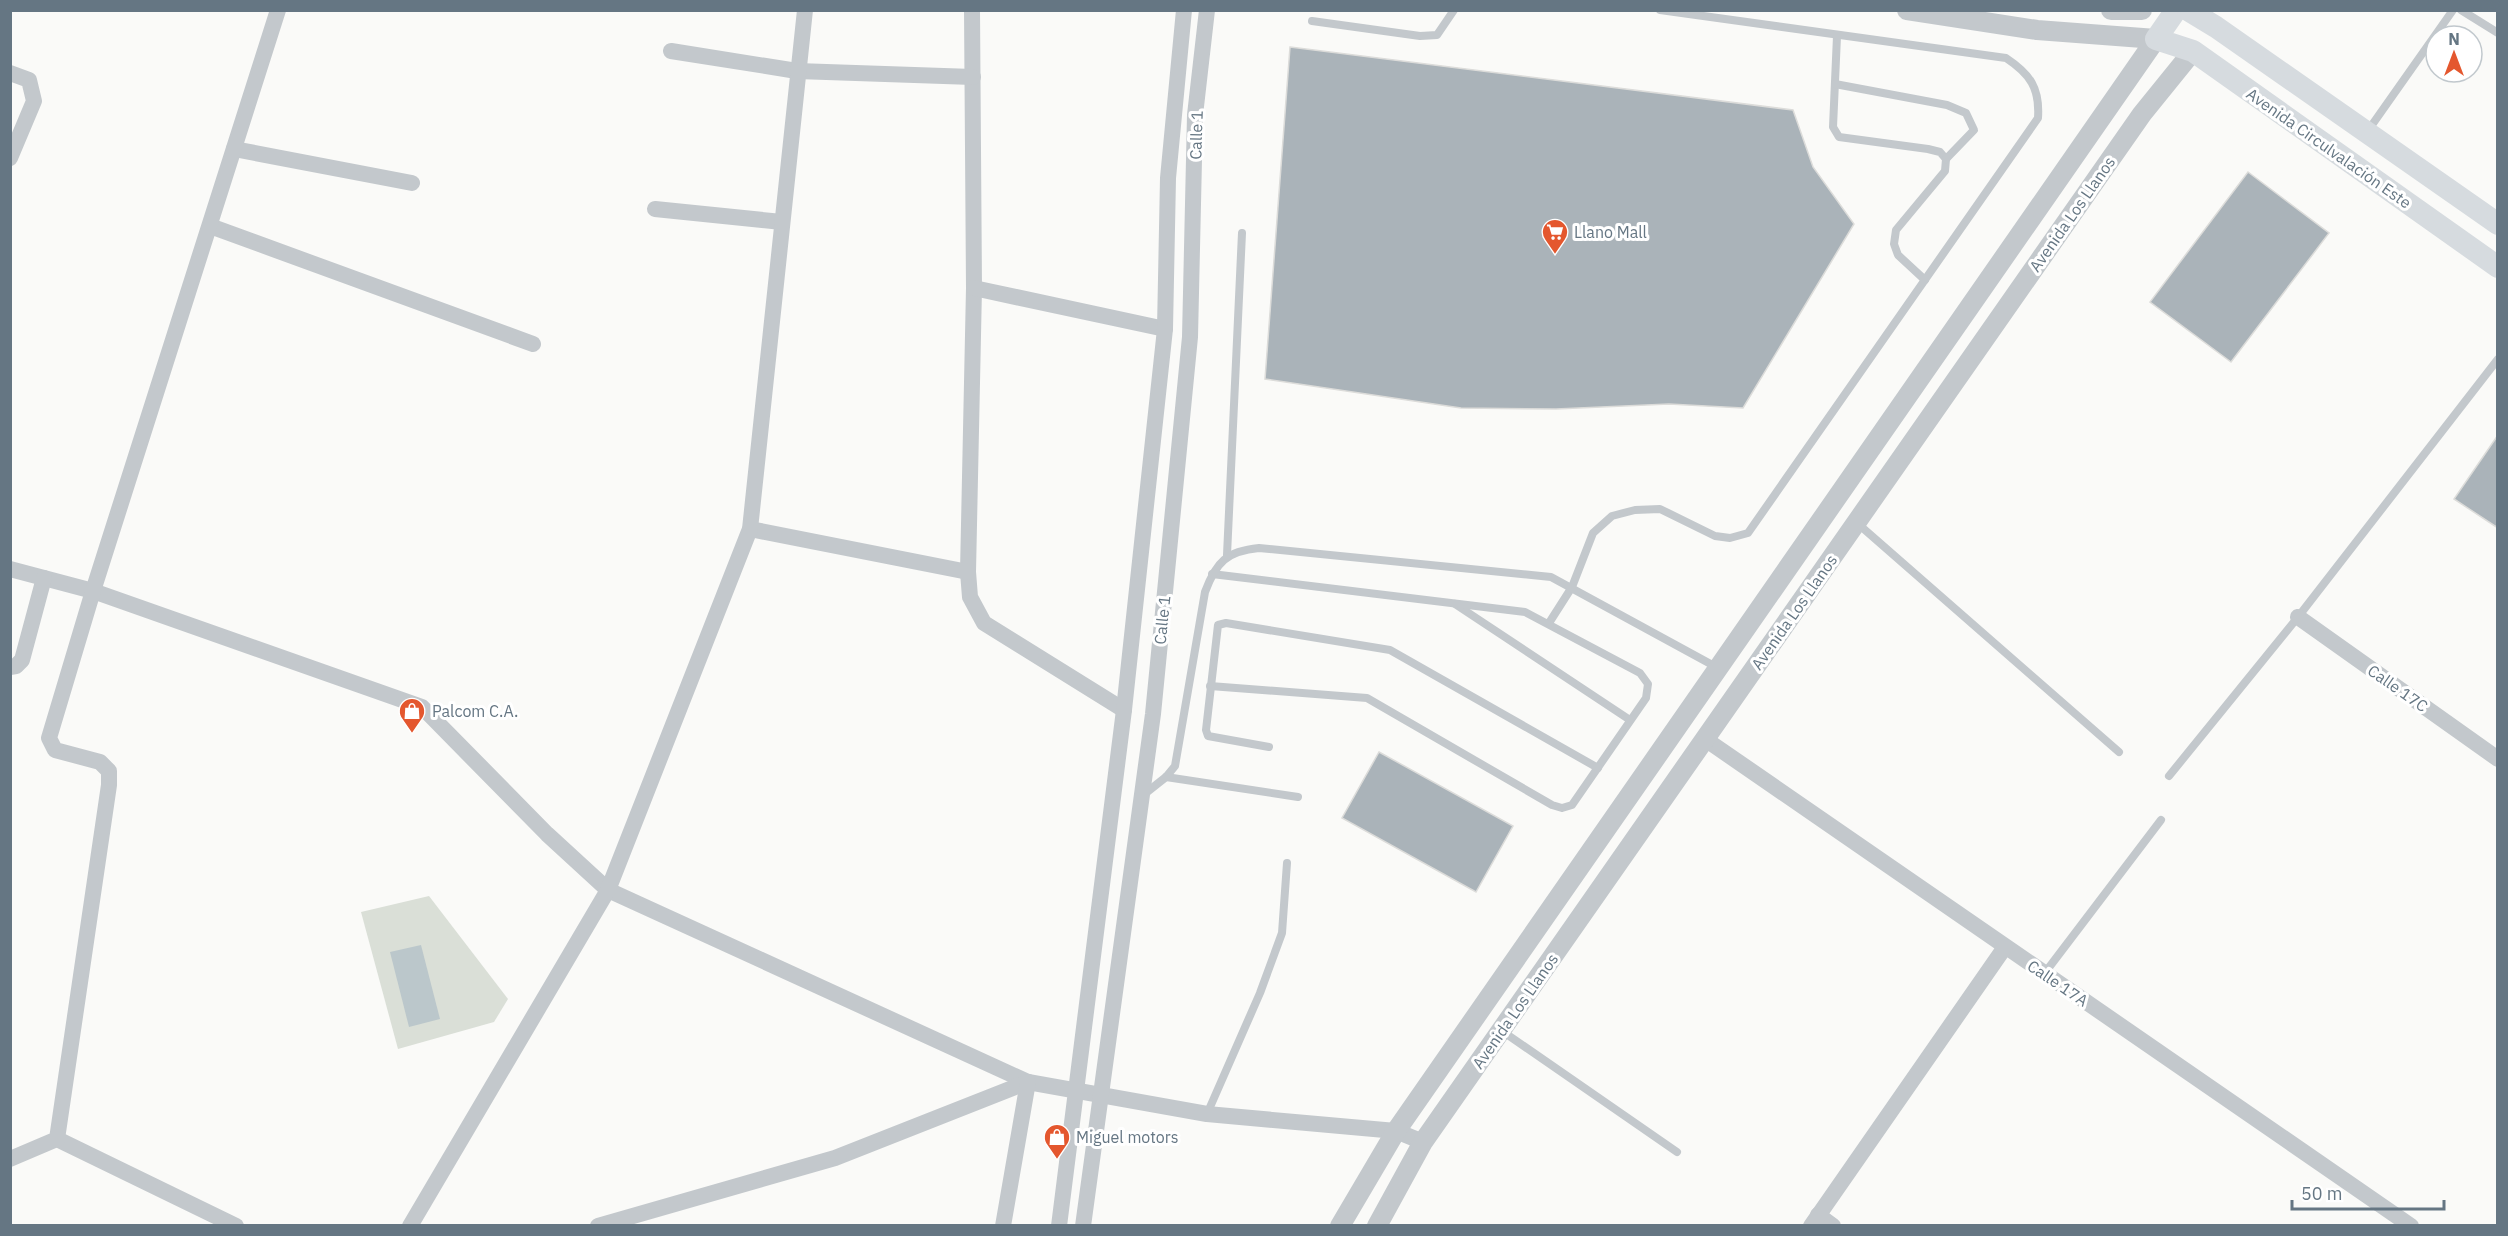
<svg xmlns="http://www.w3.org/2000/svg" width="2508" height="1236" viewBox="0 0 2508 1236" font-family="'IBM Plex Sans',sans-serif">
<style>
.green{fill:#dadfd7}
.water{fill:#bbc7cb}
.building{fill:#aab3b9;stroke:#dcdcda;stroke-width:1.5}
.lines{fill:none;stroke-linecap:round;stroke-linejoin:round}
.service{stroke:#c3c8cc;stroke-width:8}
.minor{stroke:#c3c8cc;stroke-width:16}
.tertiary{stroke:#c3c8cc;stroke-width:20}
.secondary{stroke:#d6dbdf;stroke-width:22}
.labels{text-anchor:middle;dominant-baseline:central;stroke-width:6;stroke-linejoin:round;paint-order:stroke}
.street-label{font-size:16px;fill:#657683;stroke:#fff}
.poi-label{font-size:16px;fill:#657683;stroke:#fff;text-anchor:start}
</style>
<rect width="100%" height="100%" fill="#fafaf8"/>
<!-- green -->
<path class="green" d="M429,896L508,999L494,1022L398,1049L361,912Z"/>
<!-- water -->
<path class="water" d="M421,945L440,1019L409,1027L390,952Z"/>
<!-- building -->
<g class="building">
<path d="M1290,47L1793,110L1813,167L1854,224L1743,408L1669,404L1556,409L1461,408L1265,379Z"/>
<path d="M2248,172L2329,233L2231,362L2150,302Z"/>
<path d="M2498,435V528L2454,499Z"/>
<path d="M1379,752L1513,826L1476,892L1342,818Z"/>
</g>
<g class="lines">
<!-- service -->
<g class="service">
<path d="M2461,10L2498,33"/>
<path d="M1312,21L1420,36L1437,35L1454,10"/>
<path d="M1837,36L1833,127L1839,137L1928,149L1940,152L1946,159L1945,171L1896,230L1894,244L1898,255L1925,280"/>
<path d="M1835,84L1947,105L1966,113L1974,130L1946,159"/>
<path d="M2367,132L2453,10"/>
<path d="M1857,523L2119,752"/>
<path d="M1227,555L1242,233"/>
<path d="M1455,604L1630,720"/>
<path d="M1549,623L1572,587L1593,533L1612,516L1635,510L1660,509L1715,536L1730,538L1748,533L2038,118C2040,88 2030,74 2006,58L1660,10"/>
<path d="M1210,686L1367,698L1552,805L1562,808L1572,805L1646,698L1648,684L1640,673L1525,612L1212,574"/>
<path d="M1269,747L1208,736L1206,730L1218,625L1226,623L1390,650L1598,768"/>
<path d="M2169,776L2298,617L2498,359"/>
<path d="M1166,777L1298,797"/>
<path d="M1142,796L1166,777L1175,766L1205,592C1216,562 1227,551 1259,548L1551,577L1718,668"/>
<path d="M2044,974L2161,820"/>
<path d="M1502,1031L1677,1152"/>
<path d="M1207,1114L1260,993L1282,933L1287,863"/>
</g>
<!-- minor -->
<g class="minor">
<path d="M972,10L974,288L968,572L970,597L984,623L1124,710"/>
<path d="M671,51L797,71L973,77"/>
<path d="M10,73L29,80L34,101L10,158"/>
<path d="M234,149L412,183"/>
<path d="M655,209L782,222"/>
<path d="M210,226L533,344"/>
<path d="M974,288L1165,329"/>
<path d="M750,529L968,572"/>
<path d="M10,569L93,591L422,707L547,834L608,890L1028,1082L1207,1114L1396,1131L1423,1142"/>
<path d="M2298,617L2498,759"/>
<path d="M10,667L16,666L22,660L44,578"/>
<path d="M1705,739L2411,1226"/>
<path d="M57,1139L236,1226"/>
<path d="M10,1159L57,1139L109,785V771L100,762L55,750L49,738L93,591L278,10"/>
<path d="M1818,1215L1833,1226"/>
<path d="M410,1226L608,890L750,529L805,10"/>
<path d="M598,1226L835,1158L1028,1082"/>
<path d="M1003,1226L1028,1082"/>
<path d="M1059,1226L1124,710L1165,329L1168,178L1184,10"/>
<path d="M1083,1226L1153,714L1190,337L1195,115L1207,10"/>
<path d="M1811,1226L2005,947"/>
</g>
<!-- tertiary -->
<g class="tertiary">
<path d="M2111,10H2142"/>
<path d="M1340,1226L1396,1131L2156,39L2037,30L1907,10"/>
<path d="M1377,1226L1423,1142L2142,114L2193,51"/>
</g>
<!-- secondary -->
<g class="secondary">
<path d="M2176,10L2156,39L2193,51L2498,267"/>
<path d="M2188,10L2216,27L2498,224"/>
</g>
</g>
<!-- icons -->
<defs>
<g id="supermarket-pin" transform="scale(1.35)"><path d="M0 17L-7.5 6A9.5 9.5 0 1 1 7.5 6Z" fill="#e4572e" stroke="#fff"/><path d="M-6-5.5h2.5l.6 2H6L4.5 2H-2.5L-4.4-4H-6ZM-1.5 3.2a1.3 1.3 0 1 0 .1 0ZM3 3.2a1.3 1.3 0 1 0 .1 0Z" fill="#fff"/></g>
<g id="shop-pin" transform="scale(1.35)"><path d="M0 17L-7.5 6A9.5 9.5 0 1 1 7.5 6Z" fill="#e4572e" stroke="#fff"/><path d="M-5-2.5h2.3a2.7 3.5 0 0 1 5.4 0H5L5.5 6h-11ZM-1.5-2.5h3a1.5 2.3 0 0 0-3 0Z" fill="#fff"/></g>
</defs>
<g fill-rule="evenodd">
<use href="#supermarket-pin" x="1555" y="232"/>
<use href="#shop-pin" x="412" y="711"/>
<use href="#shop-pin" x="1057" y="1137"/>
</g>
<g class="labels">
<!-- street labels -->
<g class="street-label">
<text transform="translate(1196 135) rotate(-88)">Calle 1</text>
<text transform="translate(2329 148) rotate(35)">Avenida Circulvalación Este</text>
<text transform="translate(2072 214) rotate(-55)">Avenida Los Llanos</text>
<text transform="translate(1794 612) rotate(-55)">Avenida Los Llanos</text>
<text transform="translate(1162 620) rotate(-84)">Calle 1</text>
<text transform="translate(2398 688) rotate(35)">Calle 17C</text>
<text transform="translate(2058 983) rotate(34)">Calle 17A</text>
<text transform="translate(1515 1011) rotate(-55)">Avenida Los Llanos</text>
</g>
<!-- poi labels -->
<g class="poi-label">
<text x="1574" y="232">Llano Mall</text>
<text x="432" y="711">Palcom C.A.</text>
<text x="1076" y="1137">Miguel motors</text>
</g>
</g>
<!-- border -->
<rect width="2508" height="1236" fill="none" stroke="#657683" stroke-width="24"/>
<!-- north arrow -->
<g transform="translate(2454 54)"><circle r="28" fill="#ffffff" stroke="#c1c8cd" stroke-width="1.5"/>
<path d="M0-4.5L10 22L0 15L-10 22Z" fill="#e4572e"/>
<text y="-9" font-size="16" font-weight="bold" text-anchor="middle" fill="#657683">N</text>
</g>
<!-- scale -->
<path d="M2292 1200v9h152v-9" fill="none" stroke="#657683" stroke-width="3"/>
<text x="2301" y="1200" font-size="18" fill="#657683" stroke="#ffffff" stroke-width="4.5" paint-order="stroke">50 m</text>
</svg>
